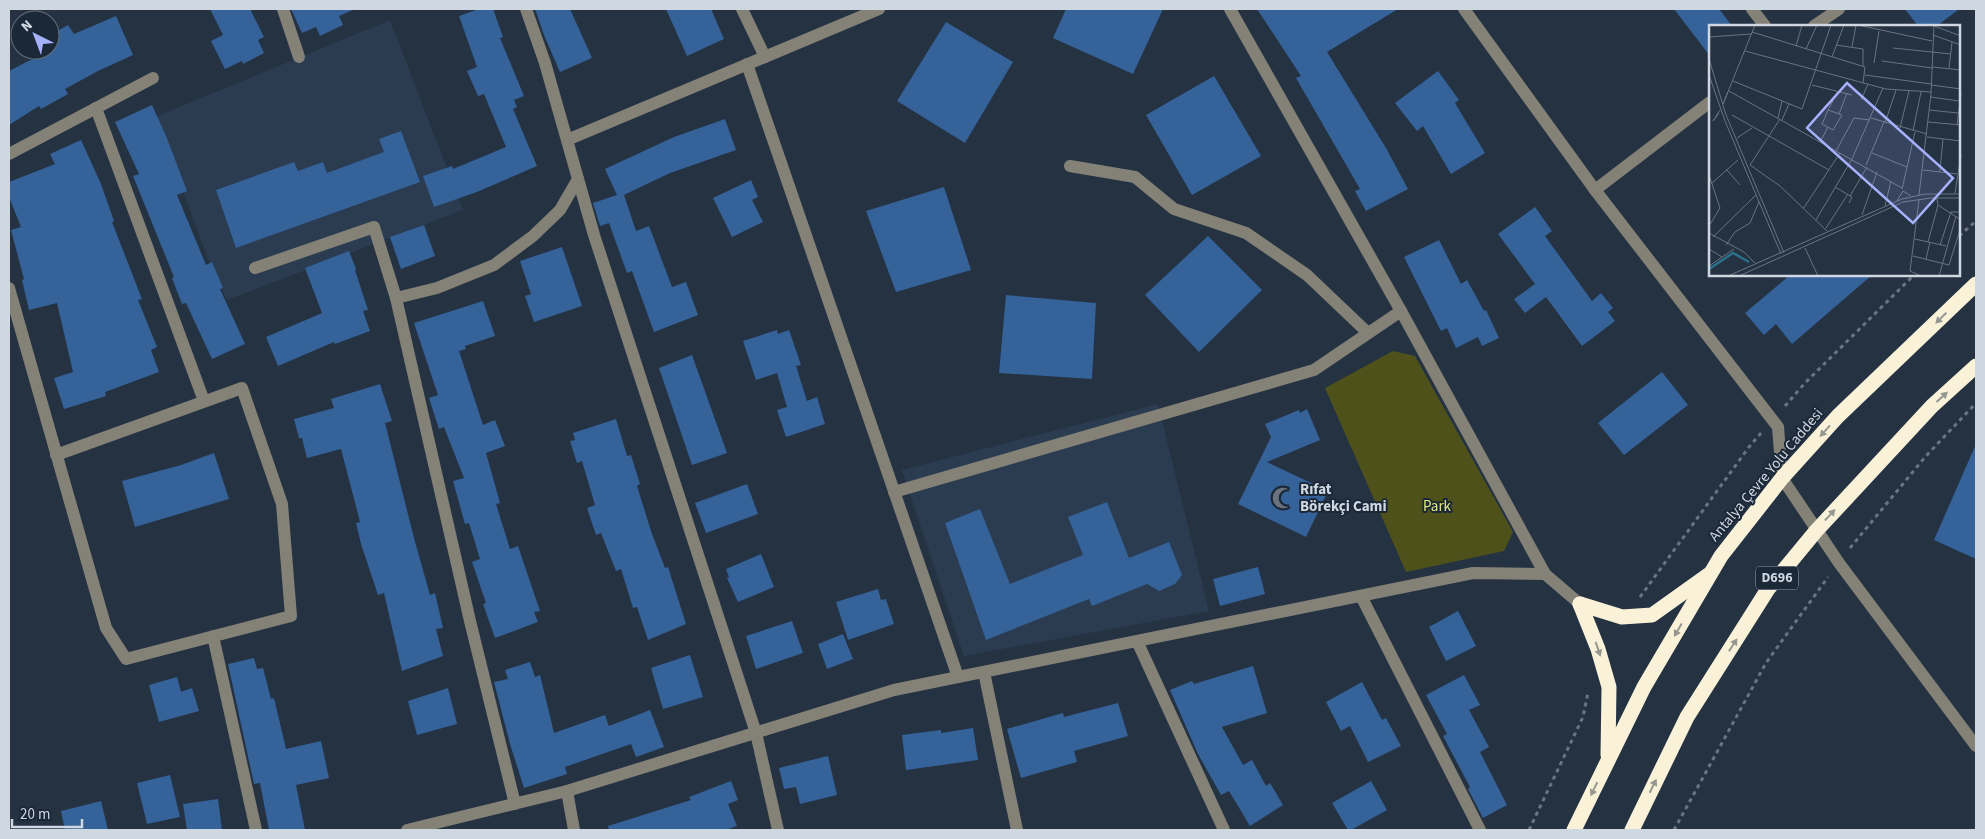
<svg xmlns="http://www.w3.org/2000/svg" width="1985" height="839" viewBox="0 0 1985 839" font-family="'Source Sans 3',sans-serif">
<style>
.built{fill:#2b3c51}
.green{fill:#4e5119}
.building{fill:#346299}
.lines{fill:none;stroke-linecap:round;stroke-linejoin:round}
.path{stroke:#6a7583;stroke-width:3;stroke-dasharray:4 4;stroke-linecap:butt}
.minor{stroke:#848177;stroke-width:12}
.highway{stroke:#f9f1d8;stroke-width:15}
.oneway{fill:#959790}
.labels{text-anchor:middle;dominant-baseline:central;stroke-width:4;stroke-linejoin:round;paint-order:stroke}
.shield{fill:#1b2838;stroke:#99a2ae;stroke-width:1}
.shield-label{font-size:14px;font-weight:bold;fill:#cfd7e1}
.street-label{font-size:15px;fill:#cfd7e1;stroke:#1b2838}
.poi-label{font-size:15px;font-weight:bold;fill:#cfd7e1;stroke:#1b2838;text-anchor:start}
.park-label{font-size:15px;fill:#e2e97e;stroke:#1b2838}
.inset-river{fill:none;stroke:#2a728c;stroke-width:2.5}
.inset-road{fill:none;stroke:#697482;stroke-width:1}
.view{fill:#a5b1fc;fill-opacity:0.15;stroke:#a5b1fc;stroke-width:2.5}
.inset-edge{fill:none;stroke:#cfd7e1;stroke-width:2.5}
</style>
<rect width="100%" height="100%" fill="#253242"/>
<!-- built -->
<g class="built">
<path d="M390,20L463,210L227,300L211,267L155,117Z"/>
<path d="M1158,404L1209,611L964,656L902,470Z"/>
</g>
<!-- green -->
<path class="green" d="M1393,351L1415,356L1513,532L1504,551L1406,572L1325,388Z"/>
<!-- building -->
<g class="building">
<path d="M210,9H250L264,37L258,40L264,53L243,64L242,61L225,69L211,41L223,35Z"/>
<path d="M291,9H355L339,16L343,25L320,36L316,27L302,33Z"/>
<path d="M479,9H493L503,37L500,38L524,96L514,100L517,107L513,109L537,166L477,192L434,207L423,176L452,166L453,169L506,147L484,94L478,96L467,71L477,67L459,16Z"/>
<path d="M535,9H570L592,58L560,72L544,35Z"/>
<path d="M666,9H711L724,39L687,56Z"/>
<path d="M1066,9H1163L1133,74L1053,38Z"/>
<path d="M1257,9H1398L1327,52L1386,148L1408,189L1366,211L1355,191L1360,189L1296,78L1301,76Z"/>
<path d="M1674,9H1719L1732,26H1710V56Z"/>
<path d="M1905,9H1959L1937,26H1918Z"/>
<path d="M116,16L133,55L98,71L65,89L68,94L41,109L39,106L9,125V71L50,50V35L68,25L74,34Z"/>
<path d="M946,22L1013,62L965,143L897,101Z"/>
<path d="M1438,71L1459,100L1455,103L1485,153L1451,174L1423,126L1417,131L1395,103Z"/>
<path d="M1214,76L1261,156L1192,195L1146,115Z"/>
<path d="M152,105L166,136L187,191L177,195L206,265L212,262L223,288L220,289L245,344L212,359L186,303L182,304L172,278L174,277L133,176L139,174L115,122Z"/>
<path d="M725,119L736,150L670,173L624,195L636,231L649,226L672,287L686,282L698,315L654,332L632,271L627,273L609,223L600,226L593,203L617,195L605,169L674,137Z"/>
<path d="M401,131L420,182L236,248L216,190L294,162L298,171L323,162L327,173L384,152L379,139Z"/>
<path d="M81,140L101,184L114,221L112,222L142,299L138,300L157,347L151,350L159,372L105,392L106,396L64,409L54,378L73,372L57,303L29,310L22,280L24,279L11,230L21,227L9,197V182L55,164L50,154Z"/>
<path d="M751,180L758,197L752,200L763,222L732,237L713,198Z"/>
<path d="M944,187L971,270L896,292L866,211Z"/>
<path d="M1535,207L1552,231L1545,236L1592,301L1601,293L1613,308L1608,312L1615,321L1582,346L1546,297L1525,313L1514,299L1535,284L1498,234Z"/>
<path d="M424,225L435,256L401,269L390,237Z"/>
<path d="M1208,236L1262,290L1199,352L1145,295Z"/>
<path d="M1439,240L1461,284L1467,280L1484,311L1486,310L1499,338L1482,346L1478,337L1456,348L1447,328L1441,331L1404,257Z"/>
<path d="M562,247L582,306L534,322L525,296L531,294L520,261Z"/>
<path d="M349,251L356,269L355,270L368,310L363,311L370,331L335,344L334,342L278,366L266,337L322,313L305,268Z"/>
<path d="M1790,275H1872L1792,344L1776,324L1764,335L1745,313Z"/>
<path d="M1006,295L1096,303L1092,379L999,373Z"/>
<path d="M483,301L495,336L465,346L466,349L459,351L483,425L495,420L505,446L486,453L500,503L496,504L510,549L518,546L540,611L534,612L538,622L495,638L483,604L486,603L472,562L480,559L469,523L465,524L453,481L464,478L444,427L439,429L429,398L438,395L414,323Z"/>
<path d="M777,330L778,334L789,330L801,365L796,366L807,401L817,397L825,424L786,437L777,410L787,407L777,373L756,380L743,341Z"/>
<path d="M692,355L727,453L692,465L659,368Z"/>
<path d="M1662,372L1688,405L1624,455L1598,423Z"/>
<path d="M380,384L392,421L385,423L414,538L430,595L435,593L443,628L436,629L443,656L402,671L384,593L378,595L361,544L356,523L360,522L341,449L307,458L302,438H299L294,419L334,408L331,399Z"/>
<path d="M1307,409L1320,440L1267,462L1328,491L1306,537L1238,504L1271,437L1265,424L1299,410L1300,413Z"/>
<path d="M616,419L627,456L631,455L640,484L637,486L651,531L665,568L668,567L686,624L648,640L637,607L633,608L621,569L616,571L601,533L596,535L587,508L595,505L582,461L577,463L570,441L575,440L573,433Z"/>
<path d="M1976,444V559L1934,540Z"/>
<path d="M214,453L229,499L135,527L122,481L181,465Z"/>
<path d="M747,484L758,514L706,533L695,503Z"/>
<path d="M1107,502L1129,558L1169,542L1182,575L1175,584L1159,591L1147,584L1092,606L1089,599L986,640L945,523L980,509L1010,584L1083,555L1068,517Z"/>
<path d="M761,554L774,587L738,602L727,578L729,577L726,569Z"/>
<path d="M1258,567L1265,594L1220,606L1213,579Z"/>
<path d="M878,589L881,600L886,599L894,624L848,640L836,602Z"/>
<path d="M1458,611L1476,646L1446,661L1429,627Z"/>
<path d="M792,621L803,653L756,669L746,636Z"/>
<path d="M843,634L853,659L827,669L818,644Z"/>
<path d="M690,655L703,697L663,709L651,668Z"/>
<path d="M254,658L257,669L263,668L271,699L274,698L286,749L321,741L329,778L296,785L305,830H269L260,783L254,784L228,664Z"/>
<path d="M530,662L535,677L540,675L554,733L605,715L609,726L650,710L664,747L636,757L631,744L565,767L567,774L524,788L510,744L494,682L508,679L505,670Z"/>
<path d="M1253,666L1267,713L1222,727L1243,765L1252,760L1266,786L1270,783L1283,805L1250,826L1229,791L1221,795L1198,754L1170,690L1192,681L1194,684Z"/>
<path d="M1464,675L1480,705L1469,710L1489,747L1480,752L1507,805L1483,818L1468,789L1470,787L1443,736L1447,734L1426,695Z"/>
<path d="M177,677L181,692L192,688L199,711L159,722L149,685Z"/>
<path d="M1362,682L1382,720L1386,718L1401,746L1368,762L1350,726L1341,731L1326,702Z"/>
<path d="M448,688L457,724L417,735L408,701Z"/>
<path d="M1118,703L1128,736L1074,751L1077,762L1021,778L1007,729L1063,713L1064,717Z"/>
<path d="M973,728L978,760L906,770L902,735L941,730V733Z"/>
<path d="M828,756L837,795L800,804L796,787L784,789L779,768Z"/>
<path d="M170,775L180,817L147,824L137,783Z"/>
<path d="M731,781L738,800L728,804L737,826L725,830H609L608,826L691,800L689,797Z"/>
<path d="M1371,781L1387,810L1351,830H1348L1332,803Z"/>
<path d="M218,799L222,830H187L183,804Z"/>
<path d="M101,801L108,830H65L61,811Z"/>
</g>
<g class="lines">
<!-- path -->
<g class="path">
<path d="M1959,236L1976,221"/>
<path d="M1785,406L1805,383L1914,275"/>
<path d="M1850,548L1926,456L1976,403"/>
<path d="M1640,597L1749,447L1761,433"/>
<path d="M1529,830L1583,717L1588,692"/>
<path d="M1674,830L1766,663L1828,577"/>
</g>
<!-- minor -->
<g class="minor">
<path d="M283,9L299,57"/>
<path d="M526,9L545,63L594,235L756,733L778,830"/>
<path d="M742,9L765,57"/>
<path d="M1230,9L1401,311L1545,574L1580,604"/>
<path d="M1464,9L1595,190L1778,427L1782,478L1839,563L1976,746"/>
<path d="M1752,9L1765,26"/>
<path d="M1814,26L1839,9"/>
<path d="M747,64L958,677"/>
<path d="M96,108L204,401"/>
<path d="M567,140L879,9"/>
<path d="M9,154L153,78"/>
<path d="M1070,166L1135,177L1174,209L1246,233L1307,275L1368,333"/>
<path d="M1595,190L1710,102"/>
<path d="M255,268L374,227L396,298"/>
<path d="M9,288L106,628L126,659L291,616L282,504L242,388L56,455"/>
<path d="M894,492L1314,370L1401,311"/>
<path d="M1361,596L1480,830"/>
<path d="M213,636L256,830"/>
<path d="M1137,641L1224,830"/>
<path d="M984,672L1017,830"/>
<path d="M567,791L574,830"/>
<path d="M515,804L470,621L396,298L437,288L494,265L533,236L560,210L578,179"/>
<path d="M407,830L567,791L894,690L1473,573L1545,574"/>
</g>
<!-- highway -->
<g class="highway">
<path d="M1580,604L1598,649L1609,687L1608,755"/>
<path d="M1580,604L1622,617L1652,615L1708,575"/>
<path d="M1574,830L1644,687L1721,556L1782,478L1838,416L1976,284"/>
<path d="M1632,830L1687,717L1768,589L1816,531L1932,406L1976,366"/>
</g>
</g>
<!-- one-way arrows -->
<defs><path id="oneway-solid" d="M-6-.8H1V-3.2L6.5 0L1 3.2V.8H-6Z" transform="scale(1.25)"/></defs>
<g class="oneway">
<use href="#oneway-solid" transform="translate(1941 318) rotate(136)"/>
<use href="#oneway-solid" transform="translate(1942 397) rotate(-42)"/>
<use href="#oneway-solid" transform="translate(1825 431) rotate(132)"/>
<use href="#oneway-solid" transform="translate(1830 515) rotate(-47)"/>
<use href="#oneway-solid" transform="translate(1678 630) rotate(120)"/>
<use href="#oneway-solid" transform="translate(1733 645) rotate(-57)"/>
<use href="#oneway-solid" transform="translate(1598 649) rotate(71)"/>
<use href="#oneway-solid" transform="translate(1653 786) rotate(-64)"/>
<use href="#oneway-solid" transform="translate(1594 789) rotate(116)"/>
</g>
<!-- icons -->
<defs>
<g id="mosque-bare" transform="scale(1.725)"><path d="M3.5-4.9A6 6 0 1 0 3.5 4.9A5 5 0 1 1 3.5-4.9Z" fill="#6b7280" stroke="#1b2838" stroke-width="2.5" paint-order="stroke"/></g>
</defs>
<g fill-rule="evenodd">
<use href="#mosque-bare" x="1283" y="498"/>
</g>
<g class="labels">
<!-- shield labels -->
<rect class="shield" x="1756" y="566.5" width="42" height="23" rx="4"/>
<g class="shield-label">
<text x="1777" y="578">D696</text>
</g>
<!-- street labels -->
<g class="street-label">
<text transform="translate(1766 475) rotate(-50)">Antalya Çevre Yolu Caddesi</text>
</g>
<!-- poi labels -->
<g class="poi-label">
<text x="1300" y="489">Rıfat<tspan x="1300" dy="17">Börekçi Cami</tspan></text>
</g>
<!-- park labels -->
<g class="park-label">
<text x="1437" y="506">Park</text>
</g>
</g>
<!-- overview -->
<g transform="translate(1709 25)">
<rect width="251" height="251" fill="#253242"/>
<path class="inset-river" d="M0,244L24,228L40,237"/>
<path class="inset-road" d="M149,0L223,16M225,1L252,11M43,7L156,42L154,58M224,10L252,20M0,12L42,9M127,20L154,24V41M87,21L93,0M143,22L147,0M184,23L242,29M97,24L108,0M36,26L177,64L222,67M123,32L135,0M0,34L17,90L75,228M173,36L223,43M165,38L170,6M223,42L252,45M240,43L243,17M0,50L16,96L72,229M156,50L222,59M24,56L93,84L122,0M103,60L143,70M222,60L252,64M20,66L193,163M19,67L14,79L46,0M222,72L250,76M152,75L159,59M119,85L133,90L124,105L113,99L114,97L119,85L129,66M220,85L249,88M10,88L4,96L11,85M130,89L138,68M23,90L120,145M69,93L73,76M162,93L218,109M73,95L80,79M219,97L252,100M176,98L187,65M248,100L252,68M191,103L200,66M204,106L212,67M218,112L252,116M28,113L43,103M111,117L119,102M127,126L145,93L161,95M163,128L198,142M41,140L71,161L118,206M41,140L71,94M157,140L175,97M17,144L31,160M214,145L248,149M231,146L234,114M0,150L11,183L0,201M3,158L29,135M126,162L143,172L140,178M193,164L206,107M246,168L252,130M210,170L222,69L225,0M141,171L158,142M228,174L229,180L252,195M210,175L201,246L212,251M188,176L194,166L202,171M176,181L182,156M94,184L131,128M153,190L168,147M107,195L143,134L174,63M117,203L139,169M0,208L35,227L46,238M4,212L47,170M206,214L237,221M219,217L229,180M17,220L26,207L41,198L50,177M231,220L242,187H252M96,223L109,251M0,224L13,232M204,231L240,240L252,202M217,234L221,217M0,241L25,224M19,251L193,174L216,169H252M30,251L194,177L222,173H252M230,251L247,191"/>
<path class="view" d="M138,58L244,153L204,198L98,103Z"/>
<rect width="251" height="251" class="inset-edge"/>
</g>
<!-- border -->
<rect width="1985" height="839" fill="none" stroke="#cfd7e1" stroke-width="20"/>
<!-- north arrow -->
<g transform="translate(35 35) rotate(318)"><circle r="24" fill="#1b2838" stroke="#636e7c"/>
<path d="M0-4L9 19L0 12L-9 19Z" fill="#a5b1fc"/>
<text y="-8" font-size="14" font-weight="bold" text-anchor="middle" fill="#cfd7e1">N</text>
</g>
<!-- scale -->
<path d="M12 819v8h70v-8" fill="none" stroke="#cfd7e1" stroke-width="2.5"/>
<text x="20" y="819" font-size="15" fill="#cfd7e1" stroke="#1b2838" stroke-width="4" paint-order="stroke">20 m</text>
</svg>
